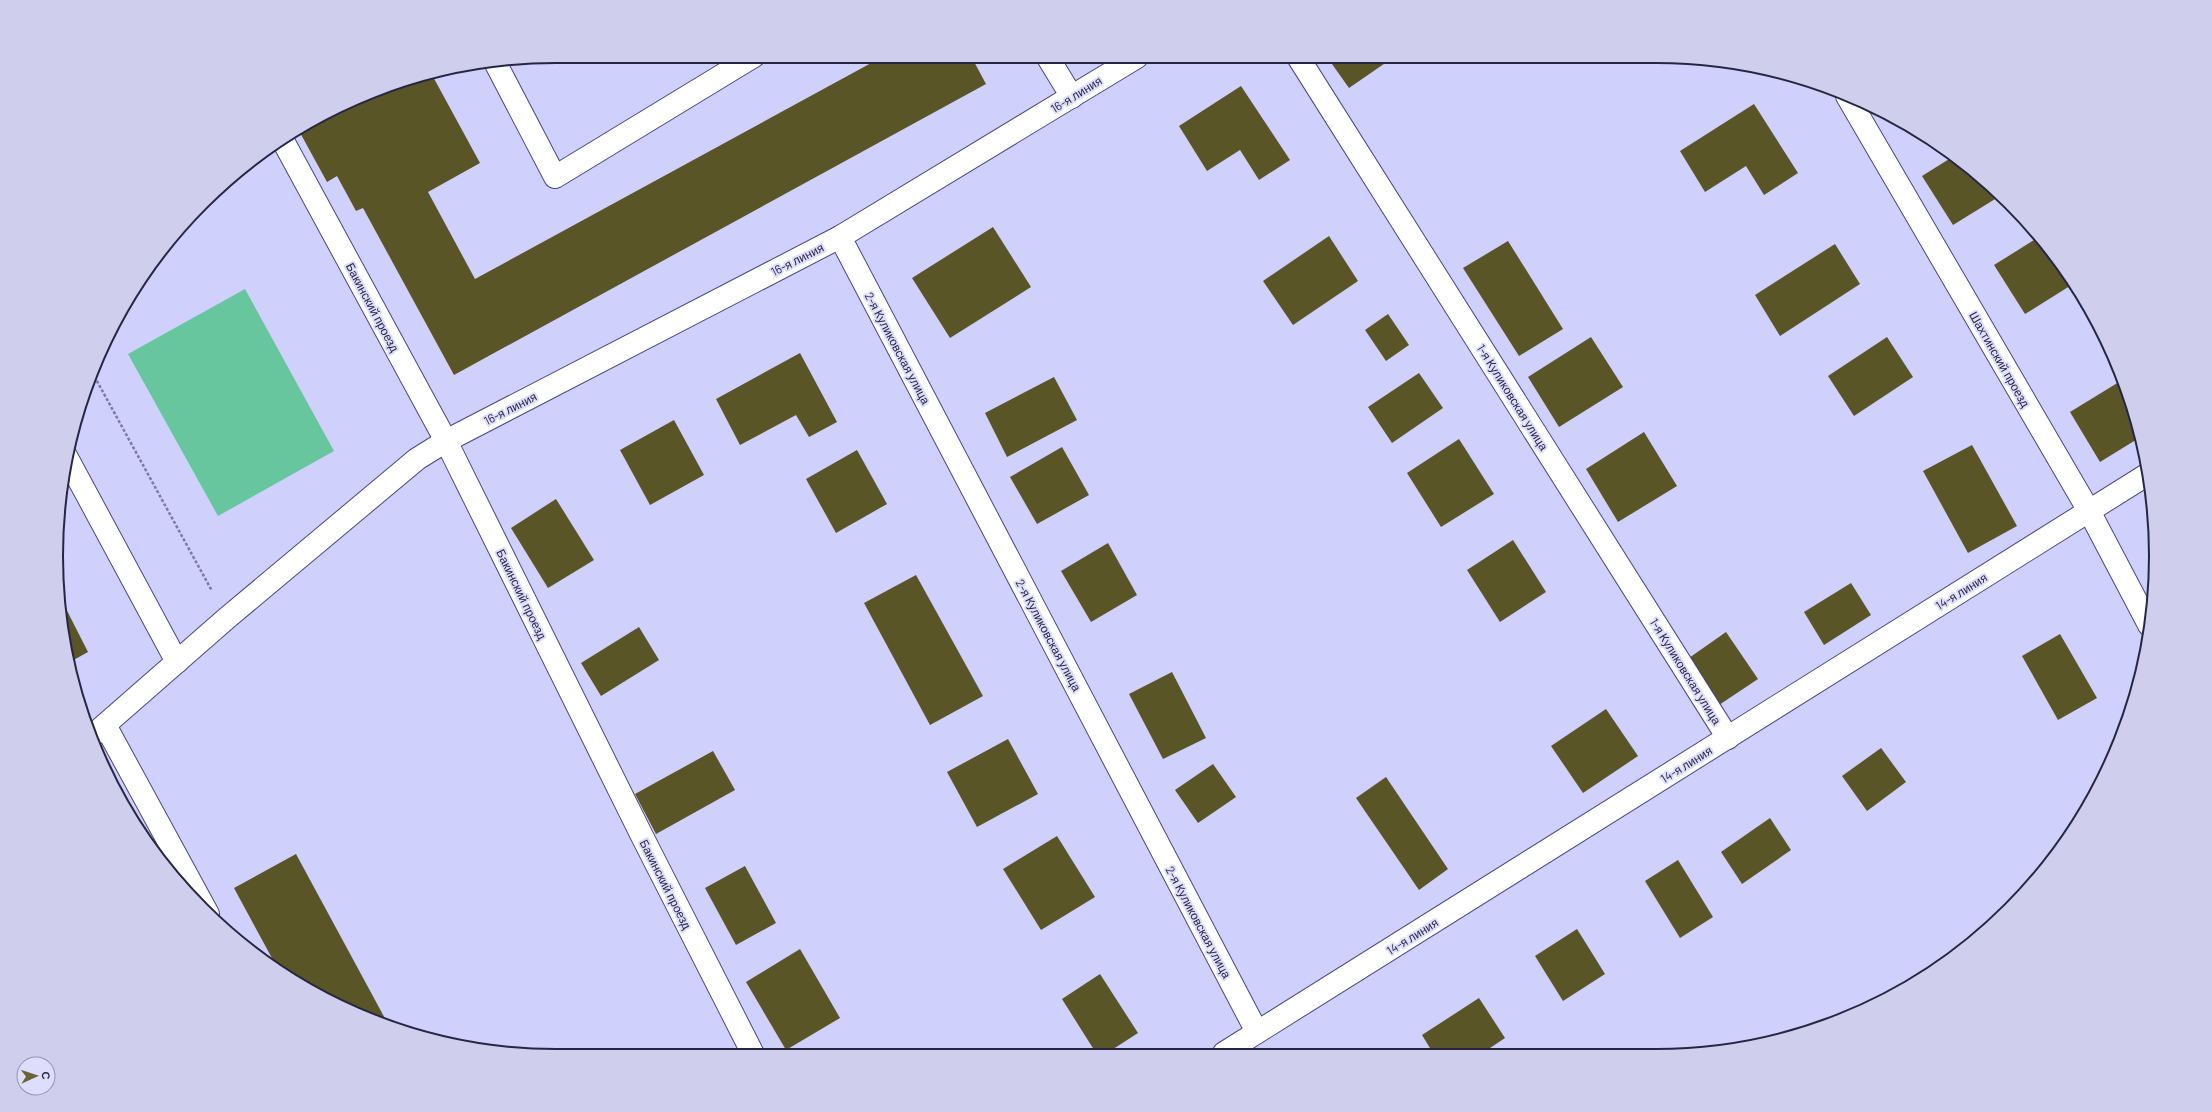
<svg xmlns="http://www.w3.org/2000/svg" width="2212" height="1112" viewBox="0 0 2212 1112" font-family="Barlow,sans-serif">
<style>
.green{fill:#68c69f}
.building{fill:#595527}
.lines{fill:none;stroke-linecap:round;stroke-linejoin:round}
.minor-casing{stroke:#4a4685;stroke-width:24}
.path{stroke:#7c7ca0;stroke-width:2.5;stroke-dasharray:3 2;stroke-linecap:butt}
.minor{stroke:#fff;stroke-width:22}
.labels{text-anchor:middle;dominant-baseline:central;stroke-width:4;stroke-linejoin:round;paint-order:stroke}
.street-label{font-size:12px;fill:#272642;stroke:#dedefc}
.rim{fill:none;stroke:#272642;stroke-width:2}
</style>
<rect width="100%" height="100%" fill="#cfd0fc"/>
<!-- green -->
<path class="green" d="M245,289L334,451L218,516L128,354Z"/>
<!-- building -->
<g class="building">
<path d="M884,56H971L986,84L454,375L363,208L356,211L337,176L327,182L298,129L395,83L431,73L480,163L428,192L475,279Z"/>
<path d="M1327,57H1394L1349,88Z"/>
<path d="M1241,86L1290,160L1259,180L1240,150L1207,171L1179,126Z"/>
<path d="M1754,104L1798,173L1764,195L1746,166L1705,192L1680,151Z"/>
<path d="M1954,156L2000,196L1953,225L1922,176Z"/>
<path d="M993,227L1031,287L950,338L912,278Z"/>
<path d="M1329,236L1358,281L1293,325L1263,281Z"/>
<path d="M2039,237L2073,284L2025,314L1994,265Z"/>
<path d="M1508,241L1563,329L1519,356L1463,268Z"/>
<path d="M1835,244L1860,284L1780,336L1755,295Z"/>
<path d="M1388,314L1409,345L1386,361L1365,330Z"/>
<path d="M1591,337L1623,387L1559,427L1528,377Z"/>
<path d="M1887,337L1913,377L1854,416L1828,376Z"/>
<path d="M800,353L837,422L809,437L796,415L740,445L716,399Z"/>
<path d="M1419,373L1443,408L1392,443L1368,407Z"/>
<path d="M1054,377L1077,420L1007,457L985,413Z"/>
<path d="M2119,382L2131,402L2139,438L2100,462L2070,412Z"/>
<path d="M674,420L704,475L650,505L620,450Z"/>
<path d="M1644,432L1677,486L1618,522L1586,469Z"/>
<path d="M1459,439L1494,494L1441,527L1407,473Z"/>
<path d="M1972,445L2017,526L1968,553L1923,471Z"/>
<path d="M1062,447L1089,495L1037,524L1010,477Z"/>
<path d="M857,450L887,504L836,533L806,479Z"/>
<path d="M556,499L594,560L548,588L511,528Z"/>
<path d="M1513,540L1546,592L1500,622L1467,570Z"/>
<path d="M1108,543L1137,595L1091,622L1061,571Z"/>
<path d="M916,575L983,696L930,725L864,603Z"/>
<path d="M1851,583L1871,615L1824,645L1804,612Z"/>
<path d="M59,595L88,652L70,662L60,621Z"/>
<path d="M639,627L659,660L601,696L581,663Z"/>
<path d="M1726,632L1758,679L1710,711L1679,665Z"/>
<path d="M2060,634L2097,698L2058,720L2022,656Z"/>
<path d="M1172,672L1206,738L1163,759L1129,694Z"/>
<path d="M1606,709L1638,756L1583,793L1551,746Z"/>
<path d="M1008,739L1038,794L977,827L947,772Z"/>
<path d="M1881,748L1906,782L1867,811L1842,776Z"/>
<path d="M713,751L735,790L656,834L635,794Z"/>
<path d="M1213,764L1236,797L1198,823L1175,790Z"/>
<path d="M1386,777L1448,869L1419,890L1356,798Z"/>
<path d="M1770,818L1791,850L1742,884L1721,852Z"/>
<path d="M1057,836L1095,897L1041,930L1003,869Z"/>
<path d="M296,854L388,1024L335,1005L280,973L234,888Z"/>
<path d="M1678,860L1713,917L1680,938L1645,881Z"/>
<path d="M745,866L776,923L736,945L705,888Z"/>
<path d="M1577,929L1605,974L1563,1001L1535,956Z"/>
<path d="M800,949L840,1018L786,1050L746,982Z"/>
<path d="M1100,974L1138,1033L1107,1053H1096L1062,999Z"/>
<path d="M1479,998L1505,1038L1484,1052L1433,1053L1422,1035Z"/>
</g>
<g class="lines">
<!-- minor casing -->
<g class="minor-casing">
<g id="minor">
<path d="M1047,56L1072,97"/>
<path d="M1298,57L1728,738"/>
<path d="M495,62L555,177L754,56"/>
<path d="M1847,96L2089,511L2149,625"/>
<path d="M282,139L446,441L642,836L753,1054"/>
<path d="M840,237L1257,1032"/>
<path d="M66,456L177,662"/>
<path d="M105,725L208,914"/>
<path d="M91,737L227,618L417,459L446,441L840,237L1137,57"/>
<path d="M1224,1053L2148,474"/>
</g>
</g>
<!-- path -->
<path class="path" d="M92,372L212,591"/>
<!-- minor -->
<use href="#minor" class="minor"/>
</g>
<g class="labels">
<!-- street labels -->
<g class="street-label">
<text transform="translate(1076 94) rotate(-32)">16-я линия</text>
<text transform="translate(797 259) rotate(-27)">16-я линия</text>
<text transform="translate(373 307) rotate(62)">Бакинский проезд</text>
<text transform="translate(898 348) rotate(62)">2-я Куликовская улица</text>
<text transform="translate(2000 359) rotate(60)">Шахтинский проезд</text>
<text transform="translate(1513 397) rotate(58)">1-я Куликовская улица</text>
<text transform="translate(510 408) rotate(-27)">16-я линия</text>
<text transform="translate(1961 591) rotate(-32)">14-я линия</text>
<text transform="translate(522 594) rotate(64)">Бакинский проезд</text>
<text transform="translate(1049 635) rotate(62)">2-я Куликовская улица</text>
<text transform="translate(1686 671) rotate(58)">1-я Куликовская улица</text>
<text transform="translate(1686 764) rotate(-32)">14-я линия</text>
<text transform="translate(666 884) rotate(63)">Бакинский проезд</text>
<text transform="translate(1199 922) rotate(62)">2-я Куликовская улица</text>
<text transform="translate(1412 936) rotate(-32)">14-я линия</text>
</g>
</g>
<!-- crop -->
<path d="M0 0H2212V1112H0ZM556 63H1656A493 493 0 0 1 2149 556V556A493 493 0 0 1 1656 1049H556A493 493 0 0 1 63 556V556A493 493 0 0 1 556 63Z" fill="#cfcfed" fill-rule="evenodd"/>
<path class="rim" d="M556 63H1656A493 493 0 0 1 2149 556V556A493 493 0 0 1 1656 1049H556A493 493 0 0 1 63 556V556A493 493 0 0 1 556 63Z"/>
<!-- north arrow -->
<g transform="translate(36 1076) rotate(87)"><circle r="19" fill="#dedefc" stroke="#9594b2"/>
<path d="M0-3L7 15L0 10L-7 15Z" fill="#696431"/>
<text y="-6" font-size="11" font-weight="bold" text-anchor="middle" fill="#272642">С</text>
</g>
</svg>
